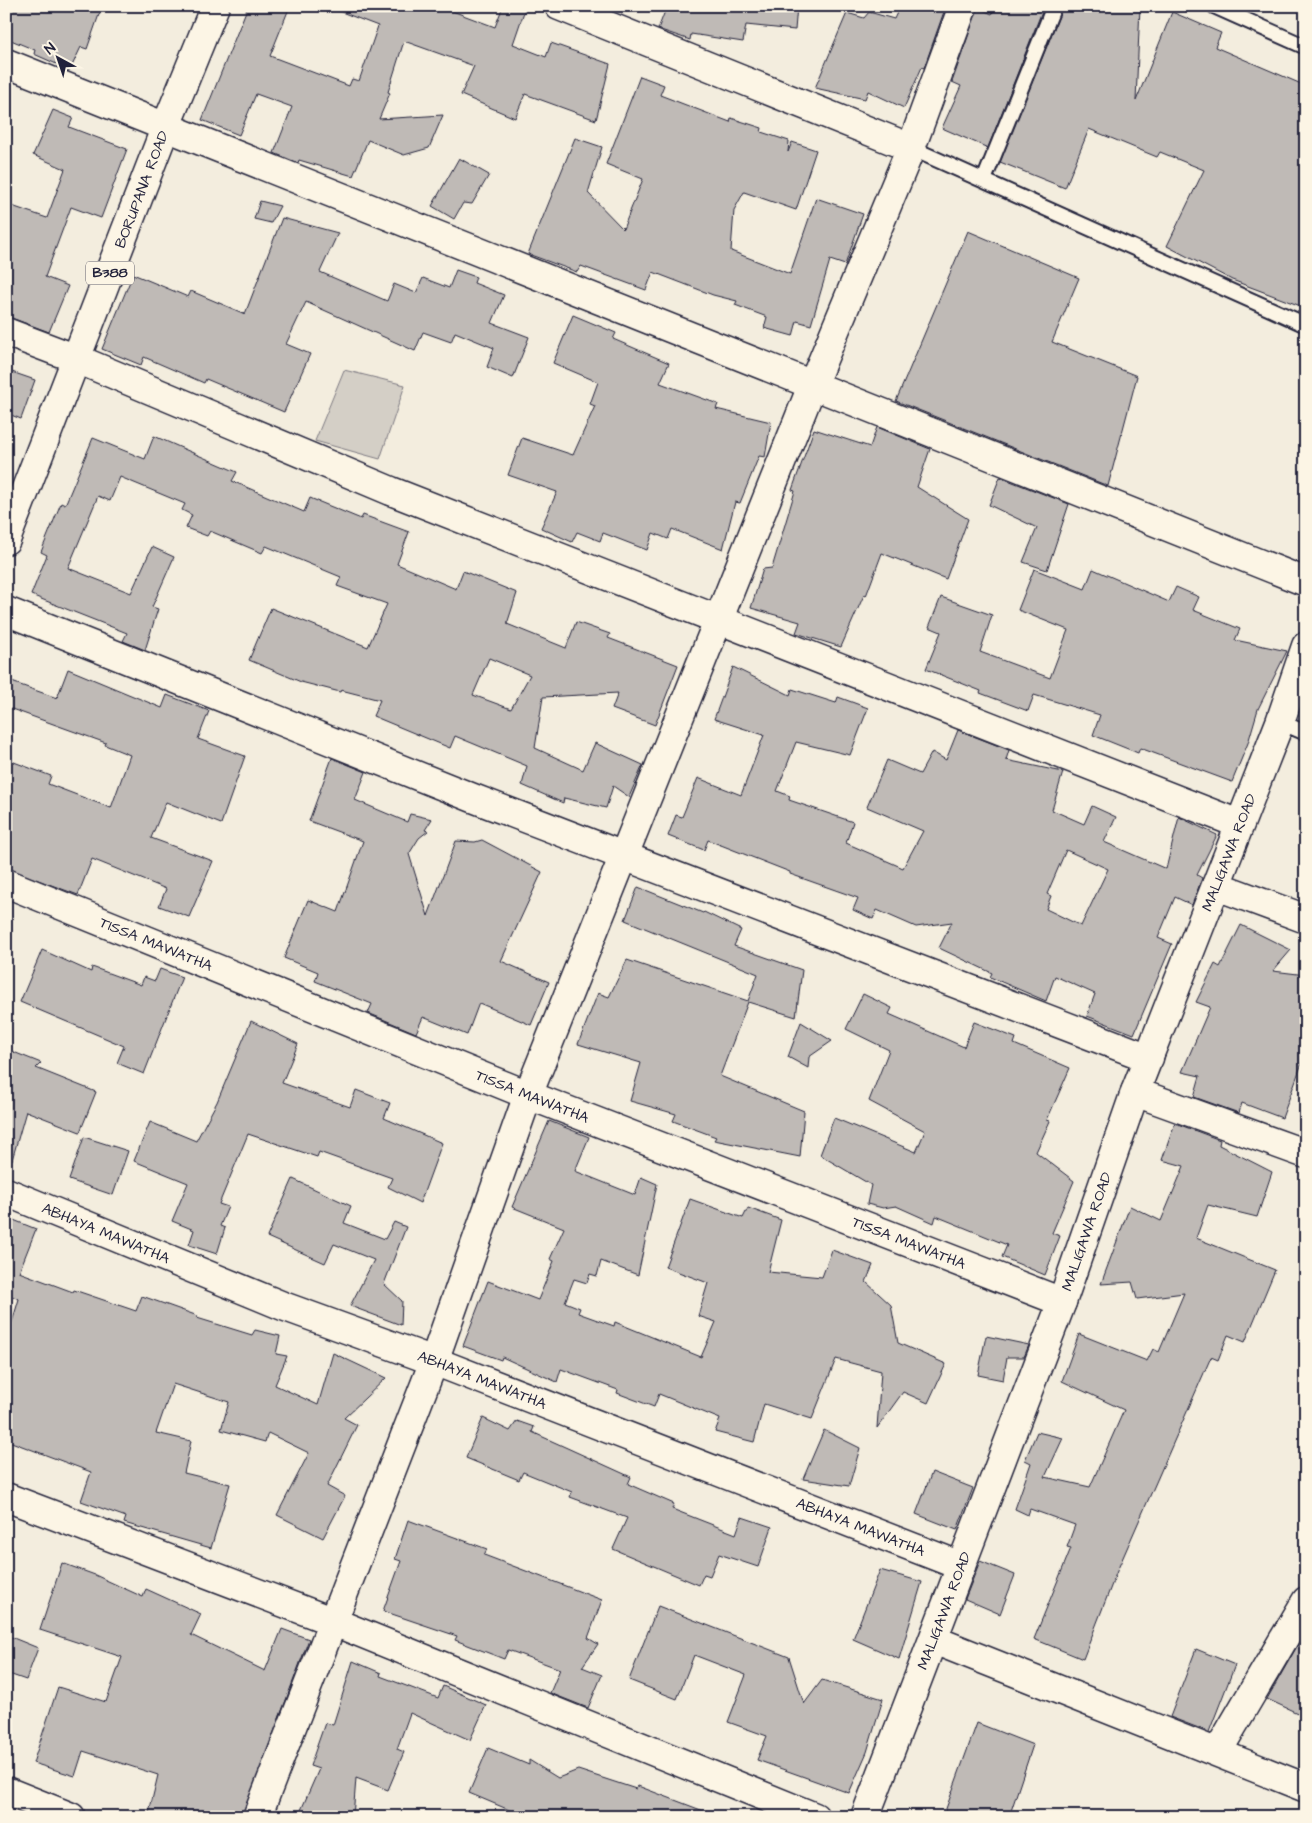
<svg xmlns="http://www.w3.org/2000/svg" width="1312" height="1823" viewBox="0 0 1312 1823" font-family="'Architects Daughter',sans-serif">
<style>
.green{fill:#d4cfc6;stroke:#7b7880}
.building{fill:#bfbab6;stroke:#22223b;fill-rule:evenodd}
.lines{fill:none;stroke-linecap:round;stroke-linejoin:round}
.service-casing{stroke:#22223b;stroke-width:18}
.minor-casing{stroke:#22223b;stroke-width:31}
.primary-casing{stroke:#22223b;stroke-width:31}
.service{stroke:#fcf5e5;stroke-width:14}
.minor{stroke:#fcf5e5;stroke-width:28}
.primary{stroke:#fcf5e5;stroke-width:28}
.labels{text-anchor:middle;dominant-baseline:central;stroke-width:4;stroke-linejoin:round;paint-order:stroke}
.shield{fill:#fcf5e5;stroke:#63616e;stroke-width:1}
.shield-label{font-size:14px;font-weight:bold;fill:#22223b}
.street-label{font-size:15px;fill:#22223b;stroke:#fcf5e5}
</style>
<rect width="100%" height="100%" fill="#f3edde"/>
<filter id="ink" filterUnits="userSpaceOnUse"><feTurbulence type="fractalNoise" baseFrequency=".02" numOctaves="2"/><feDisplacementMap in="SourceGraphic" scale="10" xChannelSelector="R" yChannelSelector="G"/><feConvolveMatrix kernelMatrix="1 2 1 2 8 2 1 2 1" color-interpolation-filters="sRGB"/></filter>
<g filter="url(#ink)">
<!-- green -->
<path class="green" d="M344,370L405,385L380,459L315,441Z"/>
<!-- building -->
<g class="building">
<path d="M6,6H102L87,49L81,47L70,70L34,54L35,50L6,38Z"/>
<path d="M248,6H290L270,56L349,86L352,79L359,81L378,26L331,8V6H439L495,27L503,6H526L513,44L546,57L551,43L610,64L596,120L525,94L515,118L461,95L474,66L404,41L388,92L390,93L379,119L443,115L429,148L404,155L368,140L353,176L299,160L298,163L274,153L292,107L256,94L239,135L202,120Z"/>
<path d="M667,6H797L795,30L746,25L743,42L691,34L690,40L658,29Z"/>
<path d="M900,6H946L924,68L922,67L904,108L868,91L865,99L815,88L847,13L864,18L869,12L894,19Z"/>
<path d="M995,6H1044L988,148L942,128L961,86L952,82L978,8L992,14Z"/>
<path d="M1063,6H1140L1136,101L1172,12L1221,33L1215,47L1306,86V308L1232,280L1167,246L1204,170L1160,152L1157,157L1089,129L1065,188L1000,162Z"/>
<path d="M640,76L664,85L660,95L730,122L731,118L762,128L761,132L789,141L788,152L792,142L816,150L796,210L744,192L734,210L731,251L790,274L816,198L863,214L845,265L830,260L811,325L797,321L793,336L764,328L767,317L735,305L737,301L713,295L653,272L646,290L581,266L577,272L528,254L575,138L602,147L588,193L623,229L643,179L606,164Z"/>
<path d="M53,110L73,118L69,127L127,149L101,218L71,207L45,277L68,286L49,332L6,316V204L47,218L65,169L33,155Z"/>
<path d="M459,158L489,175L472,204L463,203L454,219L432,206Z"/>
<path d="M260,201L280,206L271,223L254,219Z"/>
<path d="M282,218L338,233L320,272L387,301L394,284L416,293L423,278L449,288L456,270L476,277L474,283L504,295L492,323L529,337L513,378L487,367L494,348L455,332L451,342L423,332L415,351L306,302L286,344L310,354L284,412L206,379L204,383L144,357L141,365L102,349L133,274L188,297L191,291L245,314Z"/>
<path d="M968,231L1079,278L1052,342L1137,376L1108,486L896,401Z"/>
<path d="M573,315L616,333L613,339L669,363L660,383L718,404L716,409L771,422L765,457L759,456L740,503L735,502L723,549L672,529L668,539L653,533L647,550L603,533L600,541L577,532L572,542L541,528L557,492L508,475L522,438L573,455L595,406L590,404L598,382L553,363Z"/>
<path d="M6,370L35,380L21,419L6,413Z"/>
<path d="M877,427L930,449L917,487L968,519L946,579L882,553L866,596L864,595L841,647L796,633L800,622L751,608L763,569L772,568L795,491L792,490L814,429L870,447Z"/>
<path d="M154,436L237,472L232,481L304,512L310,498L361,519L363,515L409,532L397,564L456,589L463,571L517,593L507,624L566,648L576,622L610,634L608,638L678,665L655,725L612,709L618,693L543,697L535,748L583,770L595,743L643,765L629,797L613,786L606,808L564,798L563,803L522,785L527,766L455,736L450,748L373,716L380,700L341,690L340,692L301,682L249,660L271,608L368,647L387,604L337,586L341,577L266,546L262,553L210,531L207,536L186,528L192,515L182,510L185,504L120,477L110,501L98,496L68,568L131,593L152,547L174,557L152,607L158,609L145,650L123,641L127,633L31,595L47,555L41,552L61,503L65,505L93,438L145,459ZM489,658L530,675L511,709L473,695Z"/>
<path d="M1000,477L1069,504L1047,570L1023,562L1037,528L989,505Z"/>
<path d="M1034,569L1085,589L1093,569L1169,602L1176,587L1199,597L1193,610L1240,629L1235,640L1287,651L1258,709L1248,743L1232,782L1140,748L1138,753L1093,735L1100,715L1034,695L1028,711L980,693L981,691L926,669L941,632L929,627L941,597L992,615L980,652L1050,678L1068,630L1018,610Z"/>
<path d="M733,667L790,695L792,689L836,703L838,697L868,708L850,755L796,742L777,791L790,796L789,800L853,822L846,843L903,868L923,831L867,807L887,760L920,774L932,752L946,760L958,730L1009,750L1006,760L1063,772L1052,810L1084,824L1092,806L1116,817L1104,842L1166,869L1179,817L1217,835L1197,875L1202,878L1192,905L1175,897L1158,938L1172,944L1134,1034L1087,1016L1095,994L1055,976L1046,1001L990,977L992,973L939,948L952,922L916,927L877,910L873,919L853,910L858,898L790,874V872L708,840L704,850L668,836L676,815L682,817L698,778L741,795L764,735L714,719ZM1066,850L1108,869L1081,926L1046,909L1051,896L1047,894Z"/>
<path d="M68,669L162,708L167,695L209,711L198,739L245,756L221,824L166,802L151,838L213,861L189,917L159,906L166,889L92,859L78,895L6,868V759L51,776L48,784L111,808L130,755L105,745L106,743L6,707V680L57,698Z"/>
<path d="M332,758L366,772L355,800L407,822L410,814L432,819L425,830L428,831L419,838L409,854L428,916L456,841L475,842L482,840L542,872L501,961L549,982L531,1025L479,1003L467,1035L423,1017L416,1033L368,1013L372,1004L315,981L318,972L284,958L308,900L338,912L363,841L309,821Z"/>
<path d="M638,887L703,913L704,912L741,930L734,946L802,970L796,1017L748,1002L720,1076L804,1111L800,1157L714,1140L716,1137L673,1121L676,1114L630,1101L641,1063L578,1044L598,993L609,997L627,960L748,1001L758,974L625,920Z"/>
<path d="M1241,925L1291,950L1273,971L1306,975V1052L1282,1118L1242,1103L1239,1113L1194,1097L1200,1076L1182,1072L1210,1007L1196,1002L1215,964L1220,967Z"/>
<path d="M42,950L91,972L92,967L141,985L144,977L155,981L160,969L182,977L144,1074L117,1063L124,1046L20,1002Z"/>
<path d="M863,994L892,1008L889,1014L964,1047L974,1022L1016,1038L1014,1044L1070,1068L1047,1120L1050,1121L1036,1152L1074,1181L1052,1233L1060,1236L1045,1275L1002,1257L1007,1245L936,1216L934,1223L896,1206L883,1208L867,1204L871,1185L820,1155L834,1118L916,1152L925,1131L869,1101L889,1050L846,1029Z"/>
<path d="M251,1021L298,1044L282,1083L350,1107L356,1090L390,1103L384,1118L442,1143L420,1203L388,1187L392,1178L319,1152L317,1157L248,1134L219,1204L228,1207L220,1226L225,1228L217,1254L189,1245L194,1230L172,1221L188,1183L134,1161L150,1122L196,1141L217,1102Z"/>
<path d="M801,1022L832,1041L809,1057L808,1068L788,1057Z"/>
<path d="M6,1049L41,1063L36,1068L96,1092L80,1132L26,1111L12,1160L6,1159Z"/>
<path d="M549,1121L589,1137L575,1171L635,1195L641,1177L657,1184L638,1275L601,1261L597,1276L590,1274L587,1283L574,1279L565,1302L580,1308L578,1313L614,1326L615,1322L701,1357L716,1322L698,1316L708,1283L665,1267L690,1199L743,1218L748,1208L781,1220L768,1272L822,1277L832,1250L873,1265L866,1282L891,1305L898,1343L946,1364L928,1403L903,1392L877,1428L881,1371L836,1359L812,1419L764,1404L754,1442L715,1432L720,1419L659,1394L654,1407L617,1393L618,1390L561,1369L557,1382L502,1357L501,1360L463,1346L488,1281L538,1300L554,1261L550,1259L564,1228L512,1207Z"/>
<path d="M1175,1123L1220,1140L1219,1145L1272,1172L1257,1217L1208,1205L1196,1238L1275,1270L1245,1342L1228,1335L1218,1360L1211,1357L1117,1571L1083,1659L1034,1639L1071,1548L1067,1547L1075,1525L1030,1509L1028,1515L1015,1509L1031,1463L1025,1460L1037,1432L1063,1438L1045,1477L1090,1487L1124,1410L1062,1381L1079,1334L1147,1361L1153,1349L1159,1352L1184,1293L1137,1299L1132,1282L1101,1284L1130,1206L1161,1221L1184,1166L1162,1160Z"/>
<path d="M84,1137L128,1151L113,1195L69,1180Z"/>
<path d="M293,1179L351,1206L344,1223L385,1239L394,1222L406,1227L384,1284L402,1301L401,1325L350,1306L374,1260L334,1244L325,1263L267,1237Z"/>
<path d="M6,1217L36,1229L19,1272L73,1292L74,1290L136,1311L142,1296L198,1316L197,1318L252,1335L255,1330L280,1336L276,1354L287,1356L275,1385L318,1405L333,1353L386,1378L344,1418L357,1425L327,1486L345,1496L323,1538L277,1515L309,1453L268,1433L265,1442L221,1430L229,1402L173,1384L156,1433L191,1441L184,1473L230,1484L211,1548L124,1523L126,1517L81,1501L91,1472L6,1440V1342L19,1299L9,1295L6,1300Z"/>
<path d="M986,1336L1029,1345L1024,1357H1007L1003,1380L978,1375Z"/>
<path d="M483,1418L510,1431L517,1421L534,1427L532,1432L631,1477L628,1484L674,1504L672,1509L736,1534L742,1517L772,1527L758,1567L719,1554L710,1576L704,1574L699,1585L613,1549L627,1518L570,1497L572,1492L523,1472L519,1480L466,1458Z"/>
<path d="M824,1430L860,1448L849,1486L803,1479Z"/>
<path d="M932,1472L973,1488L957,1530L916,1514Z"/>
<path d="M408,1520L487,1549L484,1555L602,1600L588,1638L598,1644L582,1667L602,1675L588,1708L550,1693L560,1669L508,1650L504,1659L455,1640L457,1636L383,1611L401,1561L395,1559Z"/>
<path d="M980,1561L1015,1575L1000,1614L965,1599Z"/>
<path d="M62,1563L95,1575L143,1597L146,1589L201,1614L191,1635L265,1671L282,1629L309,1639L242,1817H148L158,1775L83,1751L75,1776L33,1763L58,1687L106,1702L122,1657L40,1630Z"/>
<path d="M880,1570L922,1582L899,1659L853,1639Z"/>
<path d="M658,1606L789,1657L804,1704L822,1680L883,1699L867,1752L849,1793L757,1760L767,1736L728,1722L746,1675L694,1655L677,1699L629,1680Z"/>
<path d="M6,1635L38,1648L26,1680L6,1673Z"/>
<path d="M1300,1641L1306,1644V1717L1267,1699Z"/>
<path d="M1196,1649L1235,1665L1209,1732L1170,1717Z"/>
<path d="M353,1661L381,1673L380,1676L438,1698L443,1686L486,1705L470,1740L410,1713L397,1749L404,1752L388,1790L356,1778L353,1817H298L319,1769L310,1766L325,1723L333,1725Z"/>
<path d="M977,1723L1033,1745L1009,1817H943Z"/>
<path d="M488,1748L529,1765V1760L558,1778L578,1770L636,1789L638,1786L714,1815V1817H526L469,1793Z"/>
</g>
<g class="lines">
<!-- service casing -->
<g class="service-casing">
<g id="service">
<path d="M1214,6L1306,47"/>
<path d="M911,148L1306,325"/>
<path d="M984,180L1054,6"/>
<path d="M1280,722L1306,733"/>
</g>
</g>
<!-- minor casing -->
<g class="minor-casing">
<g id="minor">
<path d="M559,6L911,148"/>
<path d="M6,63L1306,582"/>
<path d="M6,332L77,359L391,491L1239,824"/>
<path d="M6,611L473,798L1149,1058"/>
<path id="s1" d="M6,883L528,1095L1062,1302"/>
<path d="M1217,886L1306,919"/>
<path d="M1135,1092L1306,1154"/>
<path id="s2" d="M6,1192L283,1306L434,1361L961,1566"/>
<path d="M6,1497L334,1622L815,1817"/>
<path d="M934,1640L1306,1788"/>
<path d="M1218,1751L1306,1601"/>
<path d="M6,1791L71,1817"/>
<path d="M257,1817L434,1361L528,1095L812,386L911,148L963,6"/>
<path id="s3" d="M865,1817L1062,1302L1135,1092L1280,722L1306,646"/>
</g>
</g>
<!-- primary casing -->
<g class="primary-casing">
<g id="primary">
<path id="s4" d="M6,540L166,126L215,6"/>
</g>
</g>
<!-- service -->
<use href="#service" class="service"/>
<!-- minor -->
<use href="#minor" class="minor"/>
<!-- primary -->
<use href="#primary" class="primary"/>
</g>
</g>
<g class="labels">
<!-- shield labels -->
<rect class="shield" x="86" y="261.5" width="48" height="23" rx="4"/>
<g class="shield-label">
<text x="110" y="273">B388</text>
</g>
<!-- street labels -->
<g class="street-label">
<text stroke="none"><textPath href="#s4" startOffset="376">BORUPANA ROAD</textPath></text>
<text stroke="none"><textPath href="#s3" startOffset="1031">MALIGAWA ROAD</textPath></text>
<text stroke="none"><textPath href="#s1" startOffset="162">TISSA MAWATHA</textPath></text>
<text stroke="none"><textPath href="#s1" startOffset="568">TISSA MAWATHA</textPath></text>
<text stroke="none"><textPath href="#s3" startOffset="626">MALIGAWA ROAD</textPath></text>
<text stroke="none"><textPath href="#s2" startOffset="108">ABHAYA MAWATHA</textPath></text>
<text stroke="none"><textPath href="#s1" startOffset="972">TISSA MAWATHA</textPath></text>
<text stroke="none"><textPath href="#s2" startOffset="512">ABHAYA MAWATHA</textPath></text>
<text stroke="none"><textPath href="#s2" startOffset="918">ABHAYA MAWATHA</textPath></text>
<text stroke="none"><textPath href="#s3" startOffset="221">MALIGAWA ROAD</textPath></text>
</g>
</g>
<!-- margin -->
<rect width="1312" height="1823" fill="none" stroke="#fcf5e5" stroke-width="25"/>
<rect x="12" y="12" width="1287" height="1798" fill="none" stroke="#22223b" stroke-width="2" filter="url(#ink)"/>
<!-- north arrow -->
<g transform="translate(58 58) rotate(320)" stroke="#fcf5e5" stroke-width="4" paint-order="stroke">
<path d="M0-4L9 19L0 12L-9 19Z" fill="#22223b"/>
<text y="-8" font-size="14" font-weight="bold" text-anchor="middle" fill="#22223b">N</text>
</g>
</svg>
